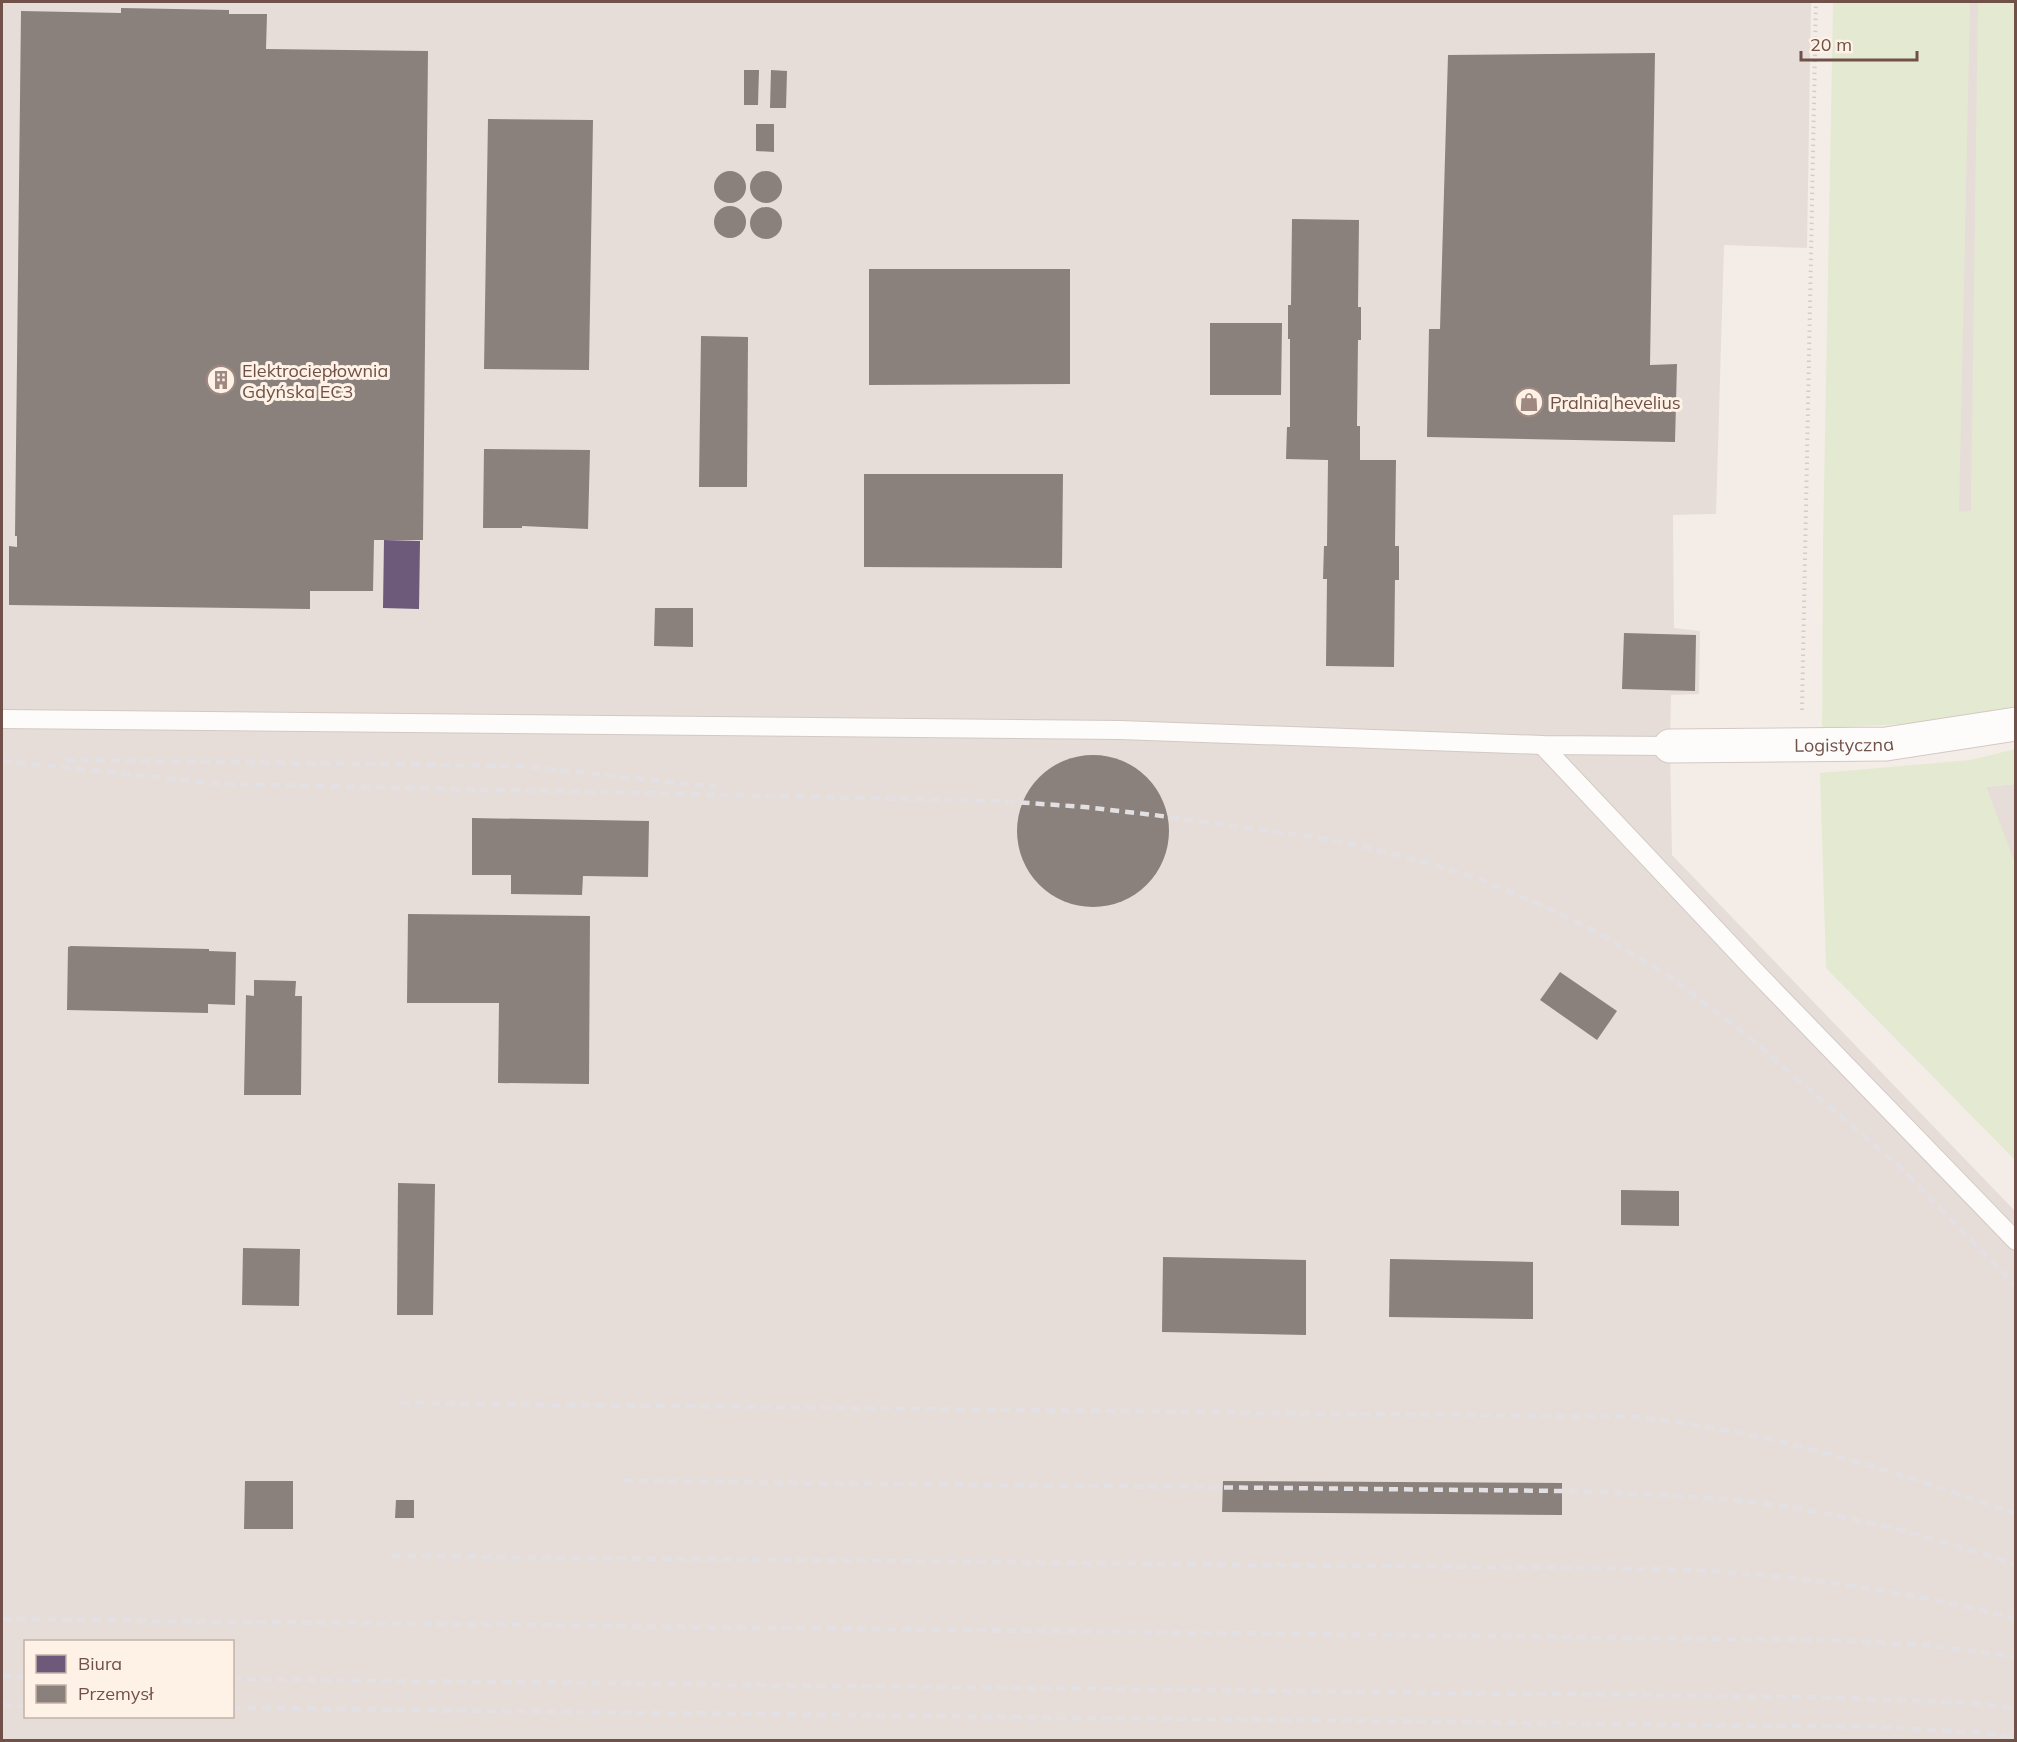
<svg xmlns="http://www.w3.org/2000/svg" width="2017" height="1742" viewBox="0 0 2017 1742" font-family="Mulish,sans-serif">
<style>
.industrial{fill:#e6ddd8;fill-rule:evenodd}
.green{fill:#e4ead2}
.offices{fill:#6d597a}
.industry{fill:#8a817c}
.lines{fill:none;stroke-linecap:round;stroke-linejoin:round}
.lane-casing{stroke:#d2c9c4;stroke-width:20}
.street-casing{stroke:#d2c9c4;stroke-width:35}
.path{stroke:#d5ccc9;stroke-width:4;stroke-dasharray:1.5 4.5;stroke-linecap:butt}
.lane{stroke:#fdfcfb;stroke-width:18}
.street{stroke:#fdfcfb;stroke-width:33}
.rail{stroke:#e3e0e3;stroke-width:4.5;stroke-dasharray:9 6;stroke-linecap:butt}
.labels{text-anchor:middle;dominant-baseline:central;stroke-width:6;stroke-linejoin:round;paint-order:stroke}
.poi-label{font-size:18px;fill:#705149;stroke:#fef1e6;text-anchor:start}
.street-label{font-size:18px;fill:#705149;stroke:#fef1e6}
</style>
<rect width="100%" height="100%" fill="#f4ede7"/>
<!-- industrial -->
<g class="industrial">
<path d="M2,2H1811L1807,248L1724,245L1716,514L1673,515L1674,628L1700,631L1699,694L1671,695L1670,746L1672,855L2015,1211V1740H2ZM26,1642H232V1716H26Z"/>
<path d="M1963,2H2015V511L1958,512Z"/>
<path d="M2015,784V869L1986,787Z"/>
</g>
<!-- green -->
<g class="green">
<path d="M1833,2H1970L1959,512L1971,511L1978,2H2015V708L1963,721L1822,728L1823,543Z"/>
<path d="M2015,749V784L1986,787L2015,863V1160L1826,968L1820,773L1970,760Z"/>
</g>
<!-- offices -->
<path class="offices" d="M384,540L420,541L419,609L383,608Z"/>
<!-- industry -->
<g class="industry">
<path d="M121,8L229,10V14H267L266,49L428,51L423,540H374L373,591H310V609L9,605V546L17,547V536H15L21,11L121,13Z"/>
<path d="M1655,53L1650,365L1677,364L1675,442L1427,437L1429,329H1440L1448,55Z"/>
<path d="M744,70H759L758,105H744Z"/>
<path d="M771,70L787,71L786,108H770Z"/>
<path d="M488,119L593,120L589,370L484,369Z"/>
<path d="M756,124H774V152L756,151Z"/>
<circle cx="766" cy="187" r="16"/>
<circle cx="730" cy="187" r="16"/>
<circle cx="730" cy="222" r="16"/>
<circle cx="766" cy="223" r="16"/>
<path d="M1292,219L1359,220L1358,307H1361V340H1358L1357,426H1360V460H1396L1395,546H1399V580H1395L1394,667L1326,666L1327,579H1323L1324,546H1327L1328,460L1286,459L1287,427H1290V339H1288V305H1291Z"/>
<path d="M869,269H1070V384L869,385Z"/>
<path d="M1210,323H1282L1281,395H1210Z"/>
<path d="M701,336L748,337L747,487H699Z"/>
<path d="M484,449L590,450L588,529L522,526V528H483Z"/>
<path d="M864,474H1063L1062,568L864,567Z"/>
<path d="M655,608H693V647L654,646Z"/>
<path d="M1624,633L1696,635L1695,691L1622,689Z"/>
<circle cx="1093" cy="831" r="76"/>
<path d="M472,818L649,821L648,877L583,876L582,895L511,894V875H472Z"/>
<path d="M408,914L590,916L589,1084L498,1083L499,1003H407Z"/>
<path d="M71,946L209,949V951L236,952L235,1005L208,1004V1013L67,1010L68,947Z"/>
<path d="M1560,972L1617,1011L1597,1040L1540,1000Z"/>
<path d="M254,980L296,981L295,996H302L301,1095H244L246,995L254,996Z"/>
<path d="M398,1183L435,1184L433,1315H397Z"/>
<path d="M1621,1190L1679,1191V1226L1621,1225Z"/>
<path d="M243,1248L300,1249L299,1306L242,1305Z"/>
<path d="M1163,1257L1306,1260V1335L1162,1332Z"/>
<path d="M1390,1259L1533,1262V1319L1389,1317Z"/>
<path d="M245,1481H293V1529H244Z"/>
<path d="M1223,1481L1562,1483V1515L1222,1512Z"/>
<path d="M396,1500H414V1518H395Z"/>
</g>
<g class="lines">
<!-- lane casing -->
<g class="lane-casing">
<g id="lane">
<path d="M2,719L1120,730L1542,745L1670,746"/>
<path d="M1542,745L1754,970L2016,1241"/>
</g>
</g>
<!-- street casing -->
<g class="street-casing">
<g id="street">
<path id="s1" d="M1670,746L1886,744L2016,724"/>
</g>
</g>
<!-- path -->
<path class="path" d="M1802,710L1816,2"/>
<!-- lane -->
<use href="#lane" class="lane"/>
<!-- street -->
<use href="#street" class="street"/>
<!-- rail -->
<g class="rail">
<path d="M66,760L521,766L716,787"/>
<path d="M2,761L221,784L1000,801L1085,807L1154,815L1327,839L1374,849L1426,862L1482,880L1550,909L1593,930L1666,974L1744,1033L1899,1166L2016,1286"/>
<path d="M401,1403L1635,1417C1766,1430 1892,1470 2016,1514"/>
<path d="M624,1481L1563,1491C1622,1493 1682,1495 1741,1501C1830,1510 1930,1535 2016,1565"/>
<path d="M392,1556L1669,1569C1787,1574 1901,1589 2016,1619"/>
<path d="M2,1619L1821,1640L1926,1645L2016,1657"/>
<path d="M2,1676L26,1677"/>
<path d="M232,1679L1808,1697L1960,1702L2016,1708"/>
<path d="M2,1705L26,1706"/>
<path d="M232,1708L1878,1727L1976,1732L2016,1737"/>
</g>
</g>
<!-- icons -->
<defs>
<g id="building-ring" transform="scale(1.5)"><circle r="9.5" fill="#fef1e6" stroke="#9e8880" stroke-width="1.5"/><path d="M-4-6H4V6H1V3H-1V6H-4ZM-2.5-4.3h1.7v1.8h-1.7ZM.8-4.3h1.7v1.8H.8ZM-2.5-1h1.7V.8h-1.7ZM.8-1h1.7V.8H.8Z" fill="#9e8880"/></g>
<g id="shop-ring" transform="scale(1.5)"><circle r="9.5" fill="#fef1e6" stroke="#9e8880" stroke-width="1.5"/><path d="M-5-2.5h2.3a2.7 3.5 0 0 1 5.4 0H5L5.5 6h-11ZM-1.5-2.5h3a1.5 2.3 0 0 0-3 0Z" fill="#9e8880"/></g>
</defs>
<g fill-rule="evenodd">
<use href="#building-ring" x="221" y="380"/>
<use href="#shop-ring" x="1529" y="402"/>
</g>
<g class="labels">
<!-- poi labels -->
<g class="poi-label">
<text x="242" y="370">Elektrociepłownia<tspan x="242" dy="21">Gdyńska EC3</tspan></text>
<text x="1550" y="402">Pralnia hevelius</text>
</g>
<!-- street labels -->
<g class="street-label">
<text stroke="none"><textPath href="#s1" startOffset="174">Logistyczna</textPath></text>
</g>
</g>
<!-- border -->
<rect width="2017" height="1742" fill="none" stroke="#705149" stroke-width="6"/>
<!-- legend -->
<rect x="24" y="1640" width="210" height="78" fill="#fef1e6" stroke="#c5b1a7" stroke-width="1.5"/>
<rect x="36" y="1655" width="30" height="18" fill="#6d597a" stroke="#c5b1a7" stroke-width="1.5"/>
<text x="78" y="1670" font-size="18" fill="#705149">Biura</text>
<rect x="36" y="1685" width="30" height="18" fill="#8a817c" stroke="#c5b1a7" stroke-width="1.5"/>
<text x="78" y="1700" font-size="18" fill="#705149">Przemysł</text>
<!-- scale -->
<path d="M1801 51v9h116v-9" fill="none" stroke="#705149" stroke-width="3"/>
<text x="1810" y="51" font-size="18" fill="#705149" stroke="#fef1e6" stroke-width="4.5" paint-order="stroke">20 m</text>
</svg>
